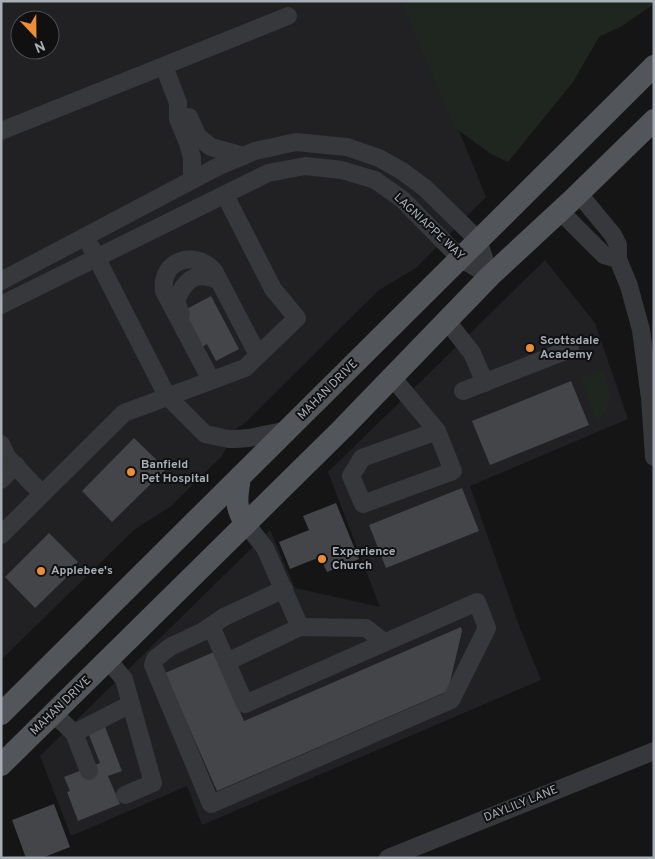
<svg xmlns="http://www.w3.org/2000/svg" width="655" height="859" viewBox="0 0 655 859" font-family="Overpass,sans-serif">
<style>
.built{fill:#212123;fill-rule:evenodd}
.green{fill:#1f261f}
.building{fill:#444549}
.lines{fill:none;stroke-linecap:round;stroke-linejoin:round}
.minor{stroke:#36383b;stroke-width:18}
.major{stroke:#52555a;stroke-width:22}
.poi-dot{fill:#ec8d37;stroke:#101011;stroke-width:2}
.labels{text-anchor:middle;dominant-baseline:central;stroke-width:4;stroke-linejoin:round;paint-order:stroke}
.street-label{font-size:12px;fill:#a7aeb6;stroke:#101011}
.poi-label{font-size:12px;font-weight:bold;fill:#a7aeb6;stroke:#101011;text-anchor:start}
</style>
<rect width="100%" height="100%" fill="#151516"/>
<!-- built -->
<g class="built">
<path d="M1,1H406L486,197L416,268L379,290L245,423L236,429L222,456L170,507L135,529L1,660ZM20,20H50V50H20Z"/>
<path d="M545,260L595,323L628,419L470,486L520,628L541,680L202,825L187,786L71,836L40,756L270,530L295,588L380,607L328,472Z"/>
</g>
<!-- green -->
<g class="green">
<path d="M401,1H654V4L622,26L599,37L573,82L508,162L491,154L454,127Z"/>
<path d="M603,370C609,394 617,403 596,421L581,378Z"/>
</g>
<!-- building -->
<g class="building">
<path d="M211,296L239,349L216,361L207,344L202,347L183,311Z"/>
<path d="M571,381L589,425L490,465L472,421Z"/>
<path d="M134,438L166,469L112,522L82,491Z"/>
<path d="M462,488L479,531L386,568L369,525Z"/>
<path d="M336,503L359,559L327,572L320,557L290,569L279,542L309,530L303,516Z"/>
<path d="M49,533L78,562L70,570L72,572L35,608L5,577Z"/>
<path d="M461,627L462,631L448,691L217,791L165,673L214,652L244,721Z"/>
<path d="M102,719L122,771L108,776L120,804L78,821L67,792L70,791L64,777L100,763L85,725Z"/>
<path d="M54,804L70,847L42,858H26L12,820Z"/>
</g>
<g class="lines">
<!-- minor -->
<g class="minor">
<path d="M164,66L178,103V119L188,143L192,158V180"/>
<path d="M189,117L198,137L211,147L244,156"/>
<path d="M1,131L288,16"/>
<path d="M579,194L613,235L618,245V259L629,286L641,330L650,398L654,457"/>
<path d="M560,211L604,255L618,259"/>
<path d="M91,247L167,396L205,434L229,439H236L249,438L288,430"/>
<path d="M1,281L217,167L255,151L296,142L347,147L379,158L402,171L425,188L478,240L490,276"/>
<path d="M1,305L268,173L305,166L342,170L375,180L402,199L460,258L490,276"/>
<path d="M181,314L176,301C185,279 196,270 219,281"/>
<path d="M447,321L472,353L485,383"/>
<path d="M392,377L437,431L453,471L363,504L351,476L362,458L437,431"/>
<path d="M211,380L164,291C160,260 195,249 214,271L258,355"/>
<path d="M463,391L570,349"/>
<path d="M1,444L7,457L42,494"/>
<path d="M1,480L16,465"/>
<path d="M246,524L265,548L300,627"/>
<path d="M1,535L124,413L245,368L297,318L273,289L225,195"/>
<path d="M211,626L245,704L477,602L487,628L451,700L211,804L153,665L155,659L170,647L202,632L224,617L284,589"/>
<path d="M108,660L124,679L153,783L125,795"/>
<path d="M227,662L300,627L366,628L384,642"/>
<path d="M53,713L74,733L89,771"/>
<path d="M74,733L131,704"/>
<path d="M388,858L654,751"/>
</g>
<!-- major -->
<g class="major">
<path d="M240,477C237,498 234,506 246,524"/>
<path d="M1,714L654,66"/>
<path d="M1,765L343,428L490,276L572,200L654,120"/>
</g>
</g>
<!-- markers -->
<g class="poi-dot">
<circle cx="530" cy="348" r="5"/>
<circle cx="131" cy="472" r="5"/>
<circle cx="322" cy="559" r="5"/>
<circle cx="41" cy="571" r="5"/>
</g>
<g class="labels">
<!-- street labels -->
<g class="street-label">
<text transform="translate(429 227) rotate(43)">LAGNIAPPE WAY</text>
<text transform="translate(328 390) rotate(-45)">MAHAN DRIVE</text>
<text transform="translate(61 706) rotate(-44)">MAHAN DRIVE</text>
<text transform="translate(521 804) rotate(-22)">DAYLILY LANE</text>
</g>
<!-- poi labels -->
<g class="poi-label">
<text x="540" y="341">Scottsdale<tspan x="540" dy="14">Academy</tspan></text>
<text x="141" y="465">Banfield<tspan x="141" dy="14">Pet Hospital</tspan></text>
<text x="332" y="552">Experience<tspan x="332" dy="14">Church</tspan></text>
<text x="51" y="571">Applebee's</text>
</g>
</g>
<!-- border -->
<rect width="655" height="859" fill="none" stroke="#a7aeb6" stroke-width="5"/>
<!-- north arrow -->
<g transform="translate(35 35) rotate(158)"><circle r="24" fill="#101011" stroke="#4c4f53"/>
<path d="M0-4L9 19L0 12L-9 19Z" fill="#ec8d37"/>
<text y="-8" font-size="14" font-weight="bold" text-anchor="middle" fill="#a7aeb6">N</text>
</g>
</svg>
